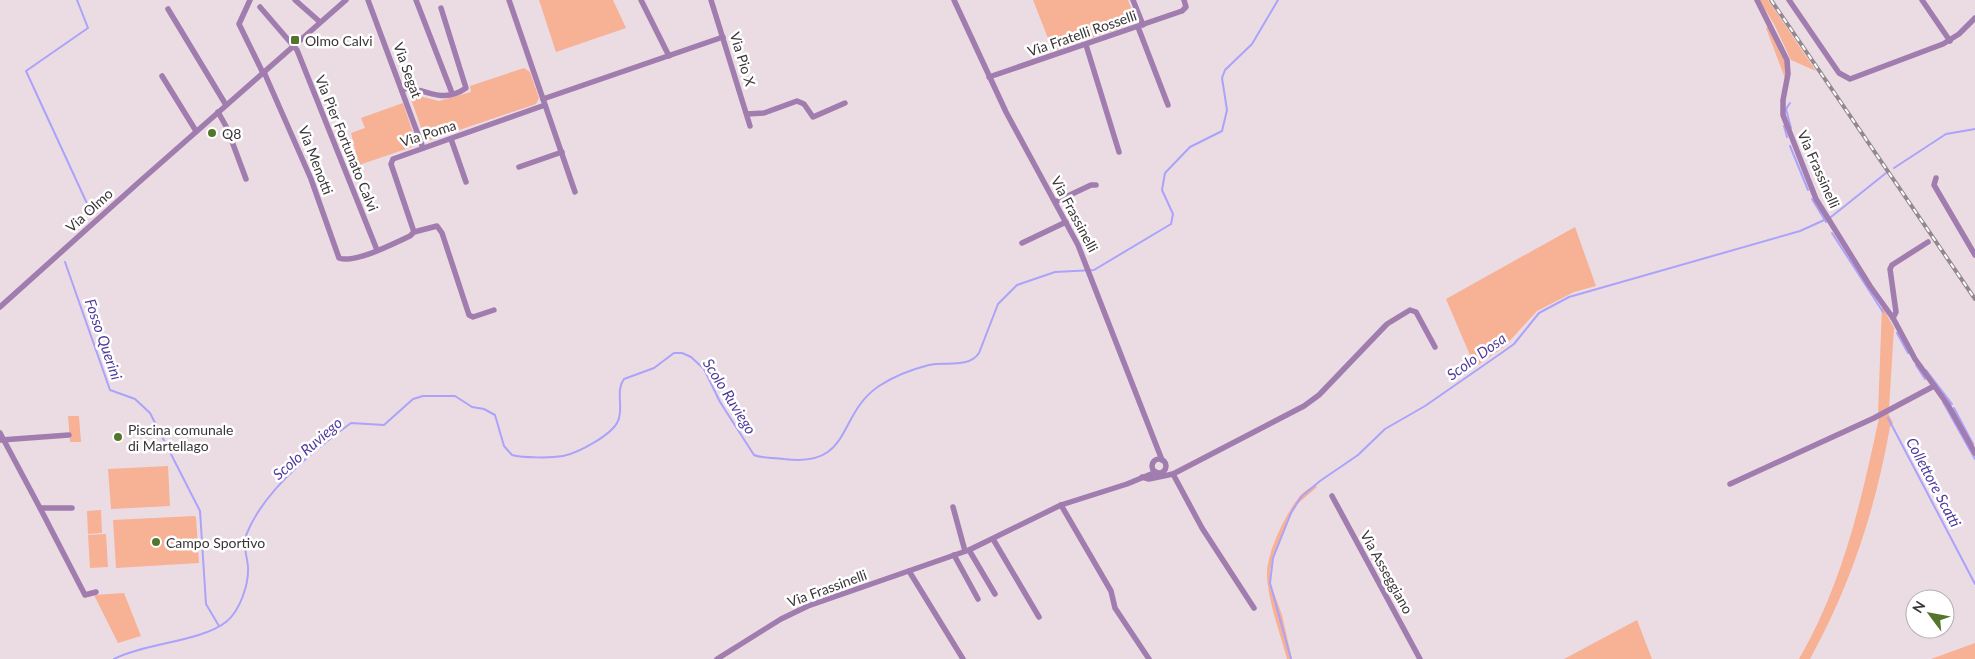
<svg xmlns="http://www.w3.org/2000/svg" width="1975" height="659" viewBox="0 0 1975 659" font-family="Lato,sans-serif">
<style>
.green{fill:#f7b194}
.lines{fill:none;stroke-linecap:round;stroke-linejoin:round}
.stream{stroke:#aba2fa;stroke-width:2}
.minor{stroke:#a17daf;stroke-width:5.5}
.rail-casing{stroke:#92888d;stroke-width:4}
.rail{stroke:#fff;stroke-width:2;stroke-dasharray:5.5;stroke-linecap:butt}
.poi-dot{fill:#54752c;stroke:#fff;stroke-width:2}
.labels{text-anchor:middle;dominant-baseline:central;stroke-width:5;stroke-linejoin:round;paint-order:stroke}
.street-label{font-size:14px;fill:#3b3538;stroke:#fff}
.poi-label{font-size:14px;fill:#3b3538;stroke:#fff;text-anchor:start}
.water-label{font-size:15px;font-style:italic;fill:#4f3a9e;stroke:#fff}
</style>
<rect width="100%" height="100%" fill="#ebdce4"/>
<!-- green -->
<g class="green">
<path d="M539,0H613L626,28L556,52Z"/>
<path d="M1033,0H1128L1136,21L1116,30L1053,51Z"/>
<path d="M1759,0H1768L1816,71L1791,60L1774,24Z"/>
<path d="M1769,26L1785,58L1786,81L1766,28Z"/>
<path d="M524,68L530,72L539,98L536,104L430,140L425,139L410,96L411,94L439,101L471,92L470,86Z"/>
<path d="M403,103L416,142L415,146L359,165L351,133L365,128L361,118Z"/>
<path d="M1575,227L1596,286L1574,292L1537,311L1505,346L1475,367L1446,299Z"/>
<path d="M1882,306L1894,328L1889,408L1878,413Z"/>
<path d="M1888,413L1893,423L1890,427C1875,511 1851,584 1810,659H1799C1843,583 1861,502 1879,418Z"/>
<path d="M68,416H79L81,442H70Z"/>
<path d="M168,466L170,506L111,509L108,469Z"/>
<path d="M1315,485L1317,487L1295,506L1273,557L1270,572L1271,585L1282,615L1292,659H1287C1280,632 1269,605 1267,577C1265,555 1286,513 1300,496C1304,491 1310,488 1315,485Z"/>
<path d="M101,510L102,533L88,534L87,511Z"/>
<path d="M194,516L196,517L199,563L116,568L113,520Z"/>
<path d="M106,534L108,567L90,568L88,535Z"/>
<path d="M124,593L141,636L118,643L94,595Z"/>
<path d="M1637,620L1652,659H1564Z"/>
<path d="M1975,643V659H1931Z"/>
</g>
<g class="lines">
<!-- stream -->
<g class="stream">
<path d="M77,0L88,28L26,71L90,210"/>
<path d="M1790,103L1786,109L1791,128"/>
<path d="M1784,126L1787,137"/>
<path d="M1790,146L1808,190"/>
<path d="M1894,168L1946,134L1975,129"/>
<path d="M1812,199L1826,222"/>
<path d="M1832,233L1883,312"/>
<path d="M65,262L110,390L135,399L150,413L200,511L206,604L219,626"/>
<path d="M1897,333L1908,353"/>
<path d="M1916,365L1925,379"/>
<path d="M1926,370L1952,404"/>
<path d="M1943,402L1975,459"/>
<path d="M1954,408L1973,444"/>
<path d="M1888,418L1975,584"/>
<path d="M114,659C145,643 200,642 226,622C240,611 249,584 248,567C247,555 242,544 247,533C264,491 315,449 351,423L384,425L413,399L423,396H455L472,407L484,409L495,415L504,446L512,455C523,458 552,458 563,456C578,453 612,435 618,421C624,408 615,391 624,379L654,368L674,353H682L691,357L704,369L720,402L754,455C763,459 774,457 784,459C853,468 836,415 879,386C893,377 913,369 929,365C945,361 968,369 979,353L998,304L1017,285L1055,272L1094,270L1171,224L1173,214L1162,190L1165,173L1190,147L1222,131L1227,110L1222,78L1225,70L1252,44L1278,0"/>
<path d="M1291,659L1270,583L1273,558L1291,513L1301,497L1320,481L1358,455L1385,429L1425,406L1500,354L1514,344L1539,313L1569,297L1800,231L1831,217L1886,173"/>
</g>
<!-- minor -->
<g class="minor">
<path d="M250,0L239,24L263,73"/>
<path d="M295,0L320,22"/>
<path d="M368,0L423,148"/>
<path d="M416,0L452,93"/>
<path d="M509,0L575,192"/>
<path d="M641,0L669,56"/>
<path d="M711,0L750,126"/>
<path d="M954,0L1006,112L1078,245L1162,460"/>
<path d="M1133,0L1143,25"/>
<path d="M1757,0L1787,60L1788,74L1783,100V115L1816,199L1870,286L1893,318L1915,359L1948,405L1975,453"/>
<path d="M1789,0L1839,73L1850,79L1943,44L1959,34L1975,18"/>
<path d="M1922,0L1950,41"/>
<path d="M260,7L297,50L377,250"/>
<path d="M168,9L226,105"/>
<path d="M1138,27L1168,105"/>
<path d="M1086,45L1119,152"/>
<path d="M264,72L311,179L339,258C355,264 394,243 410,236L414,232L437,226L442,233L469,315L473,317L494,310"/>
<path d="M162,76L196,131"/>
<path d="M989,77L1182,11L1186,7L1184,0"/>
<path d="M402,89C426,86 440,106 466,88L441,8"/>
<path d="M543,99L723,37"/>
<path d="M218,112L227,128L246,179"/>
<path d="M747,114L764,113L797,101L804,104L813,117L845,103"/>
<path d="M451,139L466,182"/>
<path d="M519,167L562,152"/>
<path d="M1936,178L1934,185L1975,255"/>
<path d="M1055,202L1091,185H1096"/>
<path d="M414,232L391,164L393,159L545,105"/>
<path d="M1022,243L1066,222"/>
<path d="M0,307L138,183L346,0"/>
<path d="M1893,318L1896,312L1890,269L1892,265L1928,242"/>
<path d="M0,433L40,508H72"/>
<path d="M1,440L69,435"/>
<circle cx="1159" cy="466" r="7"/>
<path d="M1173,474L1202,528L1254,608"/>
<path d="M1142,477L1149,479L1173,474L1304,406L1319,395L1387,324L1410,310L1416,312L1435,347"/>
<path d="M1730,484L1874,418L1934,386"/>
<path d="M1332,496L1420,659"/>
<path d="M1061,505L1111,591L1115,608L1149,659"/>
<path d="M953,507L965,551"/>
<path d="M40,508L85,595L96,592"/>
<path d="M993,539L1039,617"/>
<path d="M969,550L995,594"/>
<path d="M954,555L978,599"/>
<path d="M909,571L963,659"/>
<path d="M717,659L781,619L808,606L969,550L1061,505L1127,484L1156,472"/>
</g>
<!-- rail casing -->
<g class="rail-casing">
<path id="rail" d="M1771,0L1975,299"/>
</g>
<!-- rail -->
<use href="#rail" class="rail"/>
</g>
<!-- markers -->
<g class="poi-dot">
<rect x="290" y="35" width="10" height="10" rx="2.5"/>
<circle cx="212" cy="133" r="5"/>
<circle cx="118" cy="437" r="5"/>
<circle cx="156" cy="542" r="5"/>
</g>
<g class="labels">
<!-- street labels -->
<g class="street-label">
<text transform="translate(1082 33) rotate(-19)">Via Fratelli Rosselli</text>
<text transform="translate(743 59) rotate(73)">Via Pio X</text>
<text transform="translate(408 70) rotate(70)">Via Segat</text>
<text transform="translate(428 133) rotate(-18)">Via Poma</text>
<text transform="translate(347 143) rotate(68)">Via Pier Fortunato Calvi</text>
<text transform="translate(316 160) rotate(69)">Via Menotti</text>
<text transform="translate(1819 169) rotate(66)">Via Frassinelli</text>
<text transform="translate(89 210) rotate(-42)">Via Olmo</text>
<text transform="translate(1075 214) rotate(62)">Via Frassinelli</text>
<text transform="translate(1387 572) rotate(61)">Via Asseggiano</text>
<text transform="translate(827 588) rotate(-20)">Via Frassinelli</text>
</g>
<!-- poi labels -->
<g class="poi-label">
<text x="305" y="40">Olmo Calvi</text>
<text x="222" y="133">Q8</text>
<text x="128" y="429">Piscina comunale<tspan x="128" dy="16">di Martellago</tspan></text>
<text x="166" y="542">Campo Sportivo</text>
</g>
<!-- water labels -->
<g class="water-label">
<text transform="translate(104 339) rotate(71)">Fosso Querini</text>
<text transform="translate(1476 356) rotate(-36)">Scolo Dosa</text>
<text transform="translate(730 396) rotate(58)">Scolo Ruviego</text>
<text transform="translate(307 448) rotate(-41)">Scolo Ruviego</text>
<text transform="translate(1934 482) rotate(62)">Collettore Scatti</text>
</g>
</g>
<!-- north arrow -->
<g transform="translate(1930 614) rotate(302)"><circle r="24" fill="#ffffff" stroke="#b1aeaf"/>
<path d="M0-4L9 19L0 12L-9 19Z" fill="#54752c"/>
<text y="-8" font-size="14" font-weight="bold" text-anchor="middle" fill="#3b3538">N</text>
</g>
</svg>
